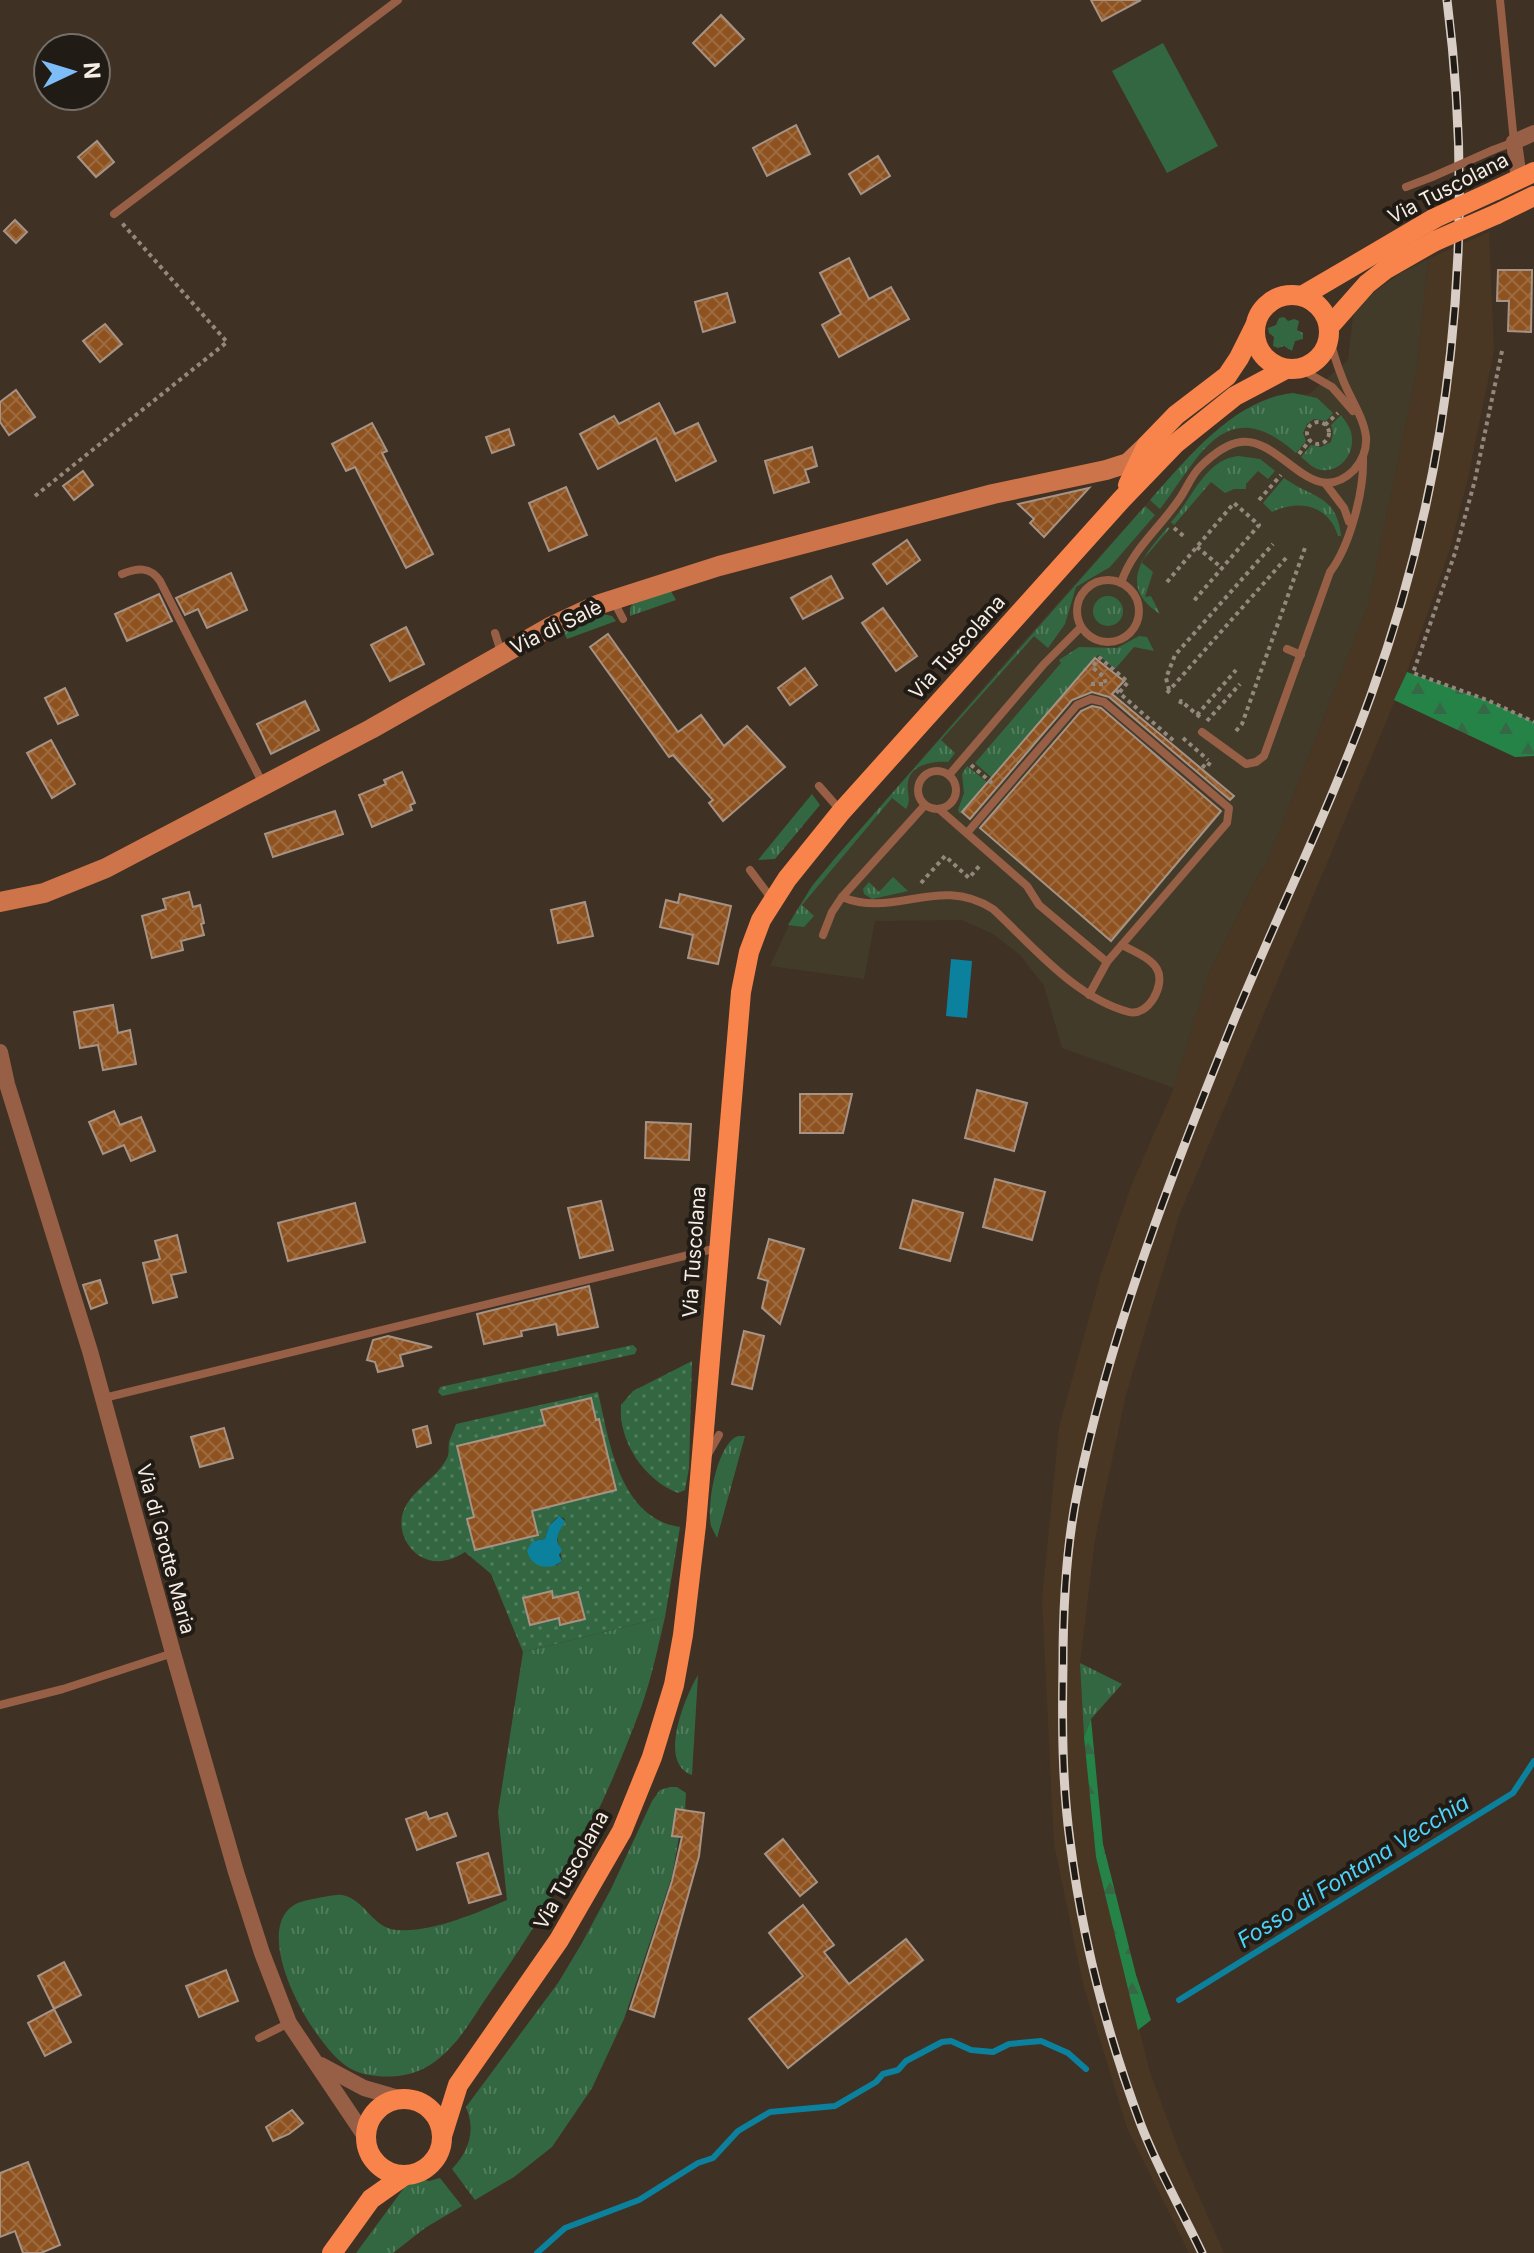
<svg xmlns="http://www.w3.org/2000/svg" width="1534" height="2253" viewBox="0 0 1534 2253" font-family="Inter,sans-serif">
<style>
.commercial{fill:#423b2a}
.built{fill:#493724}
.grass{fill:url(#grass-tufts)}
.forest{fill:url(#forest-firs)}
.garden{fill:url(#garden-dots);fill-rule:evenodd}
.pitch{fill:#336742}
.water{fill:#0b819e}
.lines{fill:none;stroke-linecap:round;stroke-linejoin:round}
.stream{stroke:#0b819e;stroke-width:6}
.building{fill:url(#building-cross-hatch);stroke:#a69385;stroke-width:2}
.path{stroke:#94887d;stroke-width:4;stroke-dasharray:4 4;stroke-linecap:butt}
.lane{stroke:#975f45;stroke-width:8}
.street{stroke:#975f45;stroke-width:16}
.secondary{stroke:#ce744a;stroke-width:20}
.primary{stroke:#f8844c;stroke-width:20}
.rail-casing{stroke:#d8cec5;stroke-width:9}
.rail{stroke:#211b15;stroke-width:6;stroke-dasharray:18;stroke-linecap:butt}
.lane-bridge{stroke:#975f45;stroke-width:8}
.primary-bridge{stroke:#f8844c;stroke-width:20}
.labels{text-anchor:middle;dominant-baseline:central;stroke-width:8;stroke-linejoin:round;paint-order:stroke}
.street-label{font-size:20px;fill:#f6ede4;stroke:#211b15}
.water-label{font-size:22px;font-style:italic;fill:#4ed2f9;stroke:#211b15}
</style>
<defs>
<pattern id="grass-tufts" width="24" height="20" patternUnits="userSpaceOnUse" patternTransform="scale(2)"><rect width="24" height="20" fill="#336742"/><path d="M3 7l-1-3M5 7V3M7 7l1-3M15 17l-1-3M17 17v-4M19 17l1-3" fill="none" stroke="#517d5d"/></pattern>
<pattern id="forest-firs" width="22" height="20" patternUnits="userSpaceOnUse" patternTransform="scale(2)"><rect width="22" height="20" fill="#258347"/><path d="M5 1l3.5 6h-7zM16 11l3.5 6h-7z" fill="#366846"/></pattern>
<pattern id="garden-dots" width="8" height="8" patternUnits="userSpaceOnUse" patternTransform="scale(2)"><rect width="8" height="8" fill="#336742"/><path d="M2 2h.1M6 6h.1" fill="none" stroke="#517d5d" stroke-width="1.8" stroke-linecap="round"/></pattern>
<pattern id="building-cross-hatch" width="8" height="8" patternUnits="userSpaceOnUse" patternTransform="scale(2)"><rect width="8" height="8" fill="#8d521f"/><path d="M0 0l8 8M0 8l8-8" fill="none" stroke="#9e6b3f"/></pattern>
</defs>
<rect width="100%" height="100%" fill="#3f3124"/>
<!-- commercial -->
<path class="commercial" d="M1428,259L1418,364L1369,603L1265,868L1261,870L1209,973L1174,1088L1062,1048L1044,986L1020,955L993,934L962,920L875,921L864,979L770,966L796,910L836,857L1013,653L1172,475L1229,420L1257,403L1276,395L1309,394L1348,360L1353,316L1370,295L1399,274Z"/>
<!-- built -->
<path class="built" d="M1489,232L1494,351L1468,478L1449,552L1407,672L1179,1216L1126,1395L1095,1540L1080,1663L1084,1737L1096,1857L1150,2072L1179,2151L1224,2253H1189L1127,2128L1083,1984L1054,1844L1042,1600L1059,1427L1101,1274L1131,1186L1174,1088L1209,973L1261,870L1265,868L1369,603L1418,364L1428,259Z"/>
<!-- grass -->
<g class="grass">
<path d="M1284,317L1288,321L1294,319L1299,321L1297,330L1303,333V339L1295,341L1292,351L1284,346L1278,348L1273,346L1274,337L1269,333L1268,328L1276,325L1279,318Z"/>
<path d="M1293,393L1317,398L1333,413L1326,421L1314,419L1307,424L1303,433L1306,441L1296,453C1225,390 1199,458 1160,509L1150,500C1188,458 1233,400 1293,393Z"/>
<path d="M1341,415C1346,422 1352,429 1352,439C1353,457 1337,475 1317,469C1312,467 1306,461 1301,457L1311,445L1321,447L1331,442L1333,432L1331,425Z"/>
<path d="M1238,456L1260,459L1275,471L1268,479L1258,471L1246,484V489H1234L1225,493L1211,482L1174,525L1171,522C1192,500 1204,460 1238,456Z"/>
<path d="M1284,478C1312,498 1337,495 1341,536H1338C1329,505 1299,499 1272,512L1263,503Z"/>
<path d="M1145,506L1155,515L1110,567L1076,587L1065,624L1048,648L1034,636L941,740L955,753L948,762C933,761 911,764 908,782C906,793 912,799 906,809L892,798L802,905L814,916L804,927L788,925L812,886L836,857Z"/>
<path d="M1168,527L1170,528L1141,562L1153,572L1145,597L1151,596L1160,614C1116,585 1145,554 1168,527Z"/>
<path d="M671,591L676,600L630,616V608L633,603Z"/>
<circle cx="1108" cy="611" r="15"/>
<path d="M603,614L612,616L616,621L567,639L563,631Z"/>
<path d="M1139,636L1147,637L1154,651L1134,647L1115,669L1098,655L991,777L975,763L1061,663L1059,660L1079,647L1117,648Z"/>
<path d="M967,766L987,782L960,814L958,810L964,793L962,774Z"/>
<path d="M812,794L820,805L775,859L758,860Z"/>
<path d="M893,877L908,891L872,899L864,894L863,889L869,882L879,892Z"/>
<path d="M738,1436H745L717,1538C715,1534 713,1530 711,1526C706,1506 717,1443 738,1436Z"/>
<path d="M665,1617C658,1647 652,1676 642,1705C630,1737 617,1770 603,1800C572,1868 532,1933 489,1994C477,2011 465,2033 450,2048C438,2061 423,2072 404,2075C388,2078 366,2077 351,2069C316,2050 253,1940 290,1908C298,1901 308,1900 318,1898C326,1897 335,1894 342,1895C365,1899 373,1929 397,1930C430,1933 477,1913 507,1900L498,1812L523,1652Z"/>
<path d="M1080,1663L1122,1684L1091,1719L1084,1737Z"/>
<path d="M698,1675L692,1775C657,1763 685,1697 698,1675Z"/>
<path d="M670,1787H677L686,1793L685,1811L676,1810L672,1835L679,1837L672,1876L624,2019L592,2088L552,2147L514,2177L475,2200L452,2169C469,2151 476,2131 466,2107L558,1983L582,1943L611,1889L652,1801L660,1790Z"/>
<path d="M412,2177L429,2181L440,2178L462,2206L425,2228L393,2253H356Z"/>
</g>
<!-- forest -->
<g class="forest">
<path d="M1407,672L1486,700L1534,722V756L1515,757L1394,700Z"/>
<path d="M1091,1719L1103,1844L1136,1975L1151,2020L1138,2030L1096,1857L1084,1737Z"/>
</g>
<!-- garden -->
<g class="garden">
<path d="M633,1345L637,1349L635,1354L442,1396L438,1392L440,1387Z"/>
<path d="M692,1361L689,1468L685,1490L678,1493C644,1480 618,1441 621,1405L633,1391Z"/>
<path d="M598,1392C609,1440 619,1518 680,1527L665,1617L523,1652L491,1574L465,1552C451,1561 434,1566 418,1555C410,1549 404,1540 402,1530C396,1497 433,1484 446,1460C450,1454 448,1448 449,1442C451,1436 454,1430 456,1424ZM591,1399L596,1420H600L616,1490L559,1504L552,1477L469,1497L457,1446L546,1432L541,1411ZM530,1504L538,1535L475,1550L468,1519ZM557,1517L564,1518L565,1521L557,1536L562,1561L556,1566L533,1541L545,1539L549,1526ZM578,1592L585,1619L561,1625L554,1598Z"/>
</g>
<!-- pitch -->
<path class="pitch" d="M1163,43L1218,146L1167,173L1112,71Z"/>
<!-- water -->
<g class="water">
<path d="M951,959L972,961L967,1018L946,1016Z"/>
<path d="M559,1516L565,1521C560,1533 552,1537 562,1550L559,1555L562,1561C549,1572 530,1567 527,1550L533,1541L545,1539L549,1526Z"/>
</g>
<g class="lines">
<!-- stream -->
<g class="stream">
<path d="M1179,2000L1513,1793L1534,1761"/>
<path d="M537,2253L565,2228L639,2200L698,2163L713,2158L738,2131L770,2112L835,2106L876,2082L883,2074L898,2070L906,2061L942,2042L951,2041L971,2050L993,2052L1009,2044L1041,2041L1068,2053L1086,2069"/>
</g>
</g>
<!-- building -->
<g class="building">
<path d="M1091,0H1141L1102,21Z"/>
<path d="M721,15L744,39L715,66L693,43Z"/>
<path d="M796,125L810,154L767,176L753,148Z"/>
<path d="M97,141L114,162L96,177L78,157Z"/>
<path d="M878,156L890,176L861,194L849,174Z"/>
<path d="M15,220L27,232L16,243L4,231Z"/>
<path d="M849,258L869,299L891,287L909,319L839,357L822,325L841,314L820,273Z"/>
<path d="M1498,270H1532L1531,332L1508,331L1509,301H1497Z"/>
<path d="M727,293L735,322L703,332L695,302Z"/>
<path d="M105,324L122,344L100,362L83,341Z"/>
<path d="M16,390L35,417L9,435L0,422V402Z"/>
<path d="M659,403L675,434L698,423L716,461L676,481L656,438L598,469L580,434L614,416L619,424Z"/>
<path d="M372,423L387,451L382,453L433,554L406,568L355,467L346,471L332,444Z"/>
<path d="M509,429L514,445L492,453L486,437Z"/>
<path d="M812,447L817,466L805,470L809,482L774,493L765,461Z"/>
<path d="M83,471L93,485L74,500L63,486Z"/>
<path d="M566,487L587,535L549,551L529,503Z"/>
<path d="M1089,488L1044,537L1030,523L1034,519L1018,504Z"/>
<path d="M907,540L920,560L887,584L873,564Z"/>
<path d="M231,573L247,610L207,628L198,609L185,615L176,598Z"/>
<path d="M831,576L843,598L803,619L791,598Z"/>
<path d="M159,594L172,621L127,641L115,614Z"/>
<path d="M883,608L917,656L896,671L862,623Z"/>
<path d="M406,627L424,664L390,681L371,645Z"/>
<path d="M608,634L678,732L701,715L724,746L747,726L785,767L723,821L709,803L713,800L673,755L669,757L590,647Z"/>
<path d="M1095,658L1124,681L1112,694L1234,796L1230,800L1109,697L1092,692L1072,700L970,819L962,812Z"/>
<path d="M805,668L817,685L790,705L778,688Z"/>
<path d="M65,688L78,715L58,724L45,698Z"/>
<path d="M305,701L319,730L271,754L257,724Z"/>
<path d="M1092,706L1101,708L1221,811L1111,941L980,828L1081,711Z"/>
<path d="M51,740L75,784L52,798L27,753Z"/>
<path d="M402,772L415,803L410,805L412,810L372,827L359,795L386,784L384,780Z"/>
<path d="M335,811L343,834L273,857L265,834Z"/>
<path d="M189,892L193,907L200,905L204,923L201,924L204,935L181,941L183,950L152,958L142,916L166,909L163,899Z"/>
<path d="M680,894L731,906L718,964L688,958L693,935L660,927L666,900L678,903Z"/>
<path d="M585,902L593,936L558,943L551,910Z"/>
<path d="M113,1005L118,1033L130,1030L136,1064L103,1070L98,1045L80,1048L74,1012Z"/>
<path d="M977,1090L1027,1103L1014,1151L965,1138Z"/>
<path d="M800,1094H852L843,1133H800Z"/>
<path d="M114,1111L120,1125L141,1117L155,1151L131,1161L124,1145L103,1154L89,1122Z"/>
<path d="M646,1122L691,1124L689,1160L645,1158Z"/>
<path d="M995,1179L1045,1192L1032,1240L983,1227Z"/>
<path d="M913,1200L963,1213L950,1261L900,1248Z"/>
<path d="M601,1201L613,1250L580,1258L568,1208Z"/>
<path d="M355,1203L365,1242L288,1261L278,1223Z"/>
<path d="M177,1235L186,1272L171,1275L177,1297L153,1303L143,1263L160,1259L155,1241Z"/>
<path d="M769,1239L804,1249L780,1324L762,1308L768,1281L758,1278Z"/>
<path d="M100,1280L107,1303L91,1309L83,1285Z"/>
<path d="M589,1286L598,1327L558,1335L556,1324L521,1331L522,1336L484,1344L477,1314Z"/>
<path d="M744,1331L764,1336L752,1389L732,1384Z"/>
<path d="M388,1336L432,1347L400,1355L403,1366L378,1372L375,1362L367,1360L373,1340Z"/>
<path d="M591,1398L596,1420L599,1419L616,1490L532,1511L538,1535L475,1550L467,1519L474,1517L457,1446L545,1425L541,1410Z"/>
<path d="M427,1426L431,1443L417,1447L413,1430Z"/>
<path d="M224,1428L233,1458L200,1467L191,1437Z"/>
<path d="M552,1591L553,1598L578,1592L585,1619L560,1625L559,1618L530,1625L523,1598Z"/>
<path d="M676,1809L704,1813L699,1856L654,2017L630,2009L672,1881L682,1837L672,1836Z"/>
<path d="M426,1812L429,1819L447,1813L456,1836L417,1850L406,1819Z"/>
<path d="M783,1839L817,1882L800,1896L765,1854Z"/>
<path d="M488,1853L501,1894L469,1903L457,1863Z"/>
<path d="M803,1905L834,1945L824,1952L849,1984L906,1939L923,1960L788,2068L749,2019L803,1976L769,1933Z"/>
<path d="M64,1962L81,1995L54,2009L38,1976Z"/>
<path d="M226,1970L238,2001L199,2017L186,1986Z"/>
<path d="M54,2009L71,2042L45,2056L28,2023Z"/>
<path d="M292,2110L303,2123L289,2134L273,2141L266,2127Z"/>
<path d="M28,2162L60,2245L41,2253H23L15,2231L0,2237V2173Z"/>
</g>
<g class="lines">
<!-- path -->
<g class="path">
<path d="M1502,351L1475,480L1455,553L1413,673L1487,700L1534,722"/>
<circle cx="1318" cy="433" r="11"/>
<path d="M1325,425L1338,413"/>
<path d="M1299,454L1310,440"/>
<path d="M35,496L227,342L121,222"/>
<path d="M1259,500L1281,475"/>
<path d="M1174,528L1186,538"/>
<path d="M1197,547L1222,568"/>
<path d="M1167,582L1234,503L1259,525L1192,603"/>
<path d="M1091,684H1106L1104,677L1092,667L1100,658L1128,682L1119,693"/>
<path d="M1116,690L1174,741"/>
<path d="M1169,690L1166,678L1175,655L1273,544"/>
<path d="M1167,693L1286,558"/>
<path d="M1180,704L1181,701L1201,718"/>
<path d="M1197,715L1236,670"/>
<path d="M1207,721L1240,684"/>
<path d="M1236,731L1242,724L1306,545"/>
<path d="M1183,738L1208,760"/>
<path d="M971,765L992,783"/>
<path d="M1202,765L1206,768L1212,760"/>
<path d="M921,883L945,856L969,878L981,864"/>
</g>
<!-- lane -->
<g class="lane">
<path d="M1493,150L1514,142L1500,0"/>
<path d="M1406,187L1432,177"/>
<path d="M114,214L398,0"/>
<path d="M1299,368L1332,387L1353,411"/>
<path d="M1325,483L1344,508L1349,522"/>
<path d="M122,574C137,568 150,566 160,581L263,784"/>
<circle cx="1108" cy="611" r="31"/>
<path d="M1121,583C1132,549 1161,527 1180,498C1187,488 1191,476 1200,467C1210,457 1226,444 1241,442C1282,437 1312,512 1354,470C1363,460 1367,450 1366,437C1364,418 1350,398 1343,380C1337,365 1332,350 1329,334"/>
<path d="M614,602L623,619"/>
<path d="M495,633L501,652"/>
<path d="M1287,649L1301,655"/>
<path d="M1202,732L1246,764L1256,762L1264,756L1330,572C1350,546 1364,491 1363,459"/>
<circle cx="937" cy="790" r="19"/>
<path d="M949,775L1044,664L1081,627"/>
<path d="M819,786L841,811"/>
<path d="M939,809L1027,886L1039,905L1107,962L1227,823L1229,808L1104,702L1091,699L1077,705L967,833"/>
<path d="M750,870L771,898"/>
<path d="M842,897C895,919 939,874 993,909C1033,946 1074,997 1129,1012C1148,1017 1166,985 1157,969C1151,958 1133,951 1122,945"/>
<path d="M823,935L832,912L842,897L925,805"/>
<path d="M1089,995L1107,962"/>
<path d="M104,1398L717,1248"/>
<path d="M707,1456L719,1435"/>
<path d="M0,1705L63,1689L173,1653"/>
<path d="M259,2038L289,2023"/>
</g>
<!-- street -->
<g class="street">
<path d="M1519,179L1514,142L1534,133"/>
<path d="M0,1052L7,1084L90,1351L173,1653L236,1872L262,1953L289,2023L367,2139"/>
<path d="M321,2065L364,2088L402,2099"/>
</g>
<!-- secondary -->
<path class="secondary" d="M0,902L44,893L106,868L371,729L552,626L597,605L719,566L993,494L1106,470L1128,463L1146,446"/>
<!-- primary -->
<g class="primary">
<path d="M1496,190L1534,172"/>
<path d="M1497,214L1534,196"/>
<circle cx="1292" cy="332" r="37"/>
<path d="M1302,296L1435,218"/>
<path d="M1329,327L1367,284L1386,269L1435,241"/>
<path d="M1128,485L1147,445L1176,415L1227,376L1239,358L1255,326"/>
<circle cx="404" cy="2137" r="38"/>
<path d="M442,2136L458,2085L559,1940L622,1831L652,1757L674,1685L683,1635L696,1525L741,992L749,952L761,920L787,879L841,812L1122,499L1175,444L1235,396L1286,369"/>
<path d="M332,2253L371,2199L405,2175"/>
</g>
<!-- rail casing -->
<g class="rail-casing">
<path id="rail" d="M1202,2253C1182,2211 1158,2169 1141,2125C1107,2034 1082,1938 1070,1841C1062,1782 1062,1723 1063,1664C1063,1606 1066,1546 1078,1489C1111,1330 1173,1170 1234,1020C1279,911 1331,806 1371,695C1452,473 1477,234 1447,0"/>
</g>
<!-- rail -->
<use href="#rail" class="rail"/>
<!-- lane-bridge -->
<path class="lane-bridge" d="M1432,177L1493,150"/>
<!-- primary-bridge -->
<g class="primary-bridge">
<path d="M1435,218L1496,190"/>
<path d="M1435,241L1497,214"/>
</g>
</g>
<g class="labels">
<!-- street labels -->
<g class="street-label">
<text transform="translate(1448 188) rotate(-27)">Via Tuscolana</text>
<text transform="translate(556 627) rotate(-26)">Via di Salè</text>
<text transform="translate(957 647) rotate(-48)">Via Tuscolana</text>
<text transform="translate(694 1252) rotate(-86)">Via Tuscolana</text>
<text transform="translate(166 1549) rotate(75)">Via di Grotte Maria</text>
<text transform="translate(571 1870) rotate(-61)">Via Tuscolana</text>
</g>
<!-- water labels -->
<g class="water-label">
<text transform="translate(1353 1871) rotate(-32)">Fosso di Fontana Vecchia</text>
</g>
</g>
<!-- north arrow -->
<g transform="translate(72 72) rotate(86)"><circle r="38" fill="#211b15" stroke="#766f68" stroke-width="2"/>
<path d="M0-6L14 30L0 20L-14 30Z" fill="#7dbef9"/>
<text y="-12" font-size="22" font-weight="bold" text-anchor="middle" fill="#f6ede4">N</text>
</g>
</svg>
